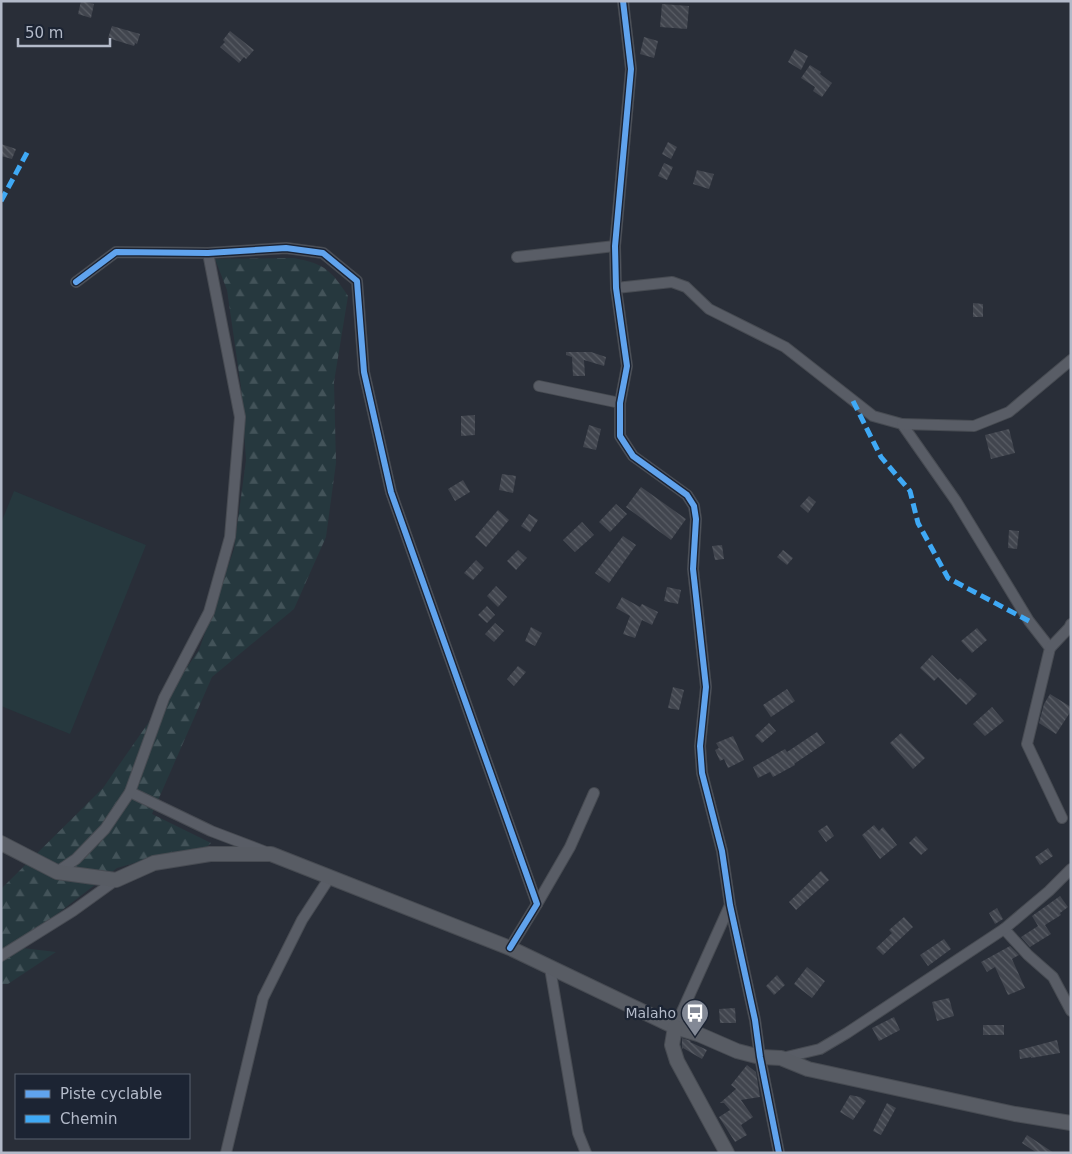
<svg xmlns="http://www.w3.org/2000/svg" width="1072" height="1154" viewBox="0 0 1072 1154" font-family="'DejaVu Sans',sans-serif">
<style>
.green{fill:#26383e}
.forest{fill:url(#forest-firs)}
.building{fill:url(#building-back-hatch)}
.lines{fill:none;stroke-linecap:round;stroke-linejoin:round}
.street-casing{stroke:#474b52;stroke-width:12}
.secondary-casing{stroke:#474b52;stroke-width:16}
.street{stroke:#595d66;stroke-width:10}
.secondary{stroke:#585c64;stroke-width:14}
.quiet{stroke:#3fa9f5;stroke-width:5;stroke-dasharray:10 5;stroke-linecap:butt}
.cycleway-casing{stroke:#1c2433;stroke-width:9}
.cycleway{stroke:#60a3ed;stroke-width:6}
.labels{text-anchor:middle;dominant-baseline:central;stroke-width:4.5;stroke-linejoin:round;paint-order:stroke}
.poi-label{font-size:14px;fill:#b3bac9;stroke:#1c2433;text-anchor:end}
</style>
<defs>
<pattern id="forest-firs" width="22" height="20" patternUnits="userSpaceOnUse" patternTransform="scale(1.25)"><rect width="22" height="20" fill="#26383e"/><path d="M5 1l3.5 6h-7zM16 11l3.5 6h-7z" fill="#435359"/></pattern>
<pattern id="building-back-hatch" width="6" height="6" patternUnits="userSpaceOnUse" patternTransform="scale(1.25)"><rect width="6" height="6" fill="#41454e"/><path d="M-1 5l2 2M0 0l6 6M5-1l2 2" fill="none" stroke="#5a5e66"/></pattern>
</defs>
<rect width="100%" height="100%" fill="#292e38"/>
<!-- green -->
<path class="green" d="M14,491L146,545L70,734L1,706V523Z"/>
<!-- forest -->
<path class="forest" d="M294,258C325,264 331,270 348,296L334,382L336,463L326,537L294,609L212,677L152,814L211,843L203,850L159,856L117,868L14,947L56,952L8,984H1V889L103,788L199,650L234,549L246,460L241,387L227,290L215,259Z"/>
<!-- building -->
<g class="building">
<path d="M81,1L94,4L91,18L78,14Z"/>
<path d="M662,4L689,6L687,29L660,27Z"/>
<path d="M112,26L140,34L137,44L135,43L134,46L108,38Z"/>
<path d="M230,31L254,50L246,59L244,57L239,63L220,47L225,42L223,40Z"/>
<path d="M644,37L658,41L654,58L640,54Z"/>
<path d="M795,49L808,56L801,70L788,62Z"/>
<path d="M810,65L821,72L820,74L832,83L822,97L813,91L815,87L801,78Z"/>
<path d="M668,142L677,147L671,159L662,154Z"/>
<path d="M1,144L16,149L12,159L1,156Z"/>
<path d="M664,163L673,167L667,180L658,176Z"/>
<path d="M697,170L714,174L709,189L693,184Z"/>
<path d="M973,303L983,304V317H973Z"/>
<path d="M566,352H591L606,357L604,366L584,360L585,376H573L572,357L566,355Z"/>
<path d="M475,415V435L461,436V416Z"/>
<path d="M589,425L601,429L596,450L583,447Z"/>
<path d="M1009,429L1015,453L991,459L985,435Z"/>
<path d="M502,474L516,476L513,493L499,490Z"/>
<path d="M463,480L470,492L455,501L448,489Z"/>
<path d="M641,487L686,519L671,540L626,507Z"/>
<path d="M809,496L816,502L808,513L800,506Z"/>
<path d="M616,504L627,514L610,532L599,522Z"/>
<path d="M498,510L509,520L486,547L475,537Z"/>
<path d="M529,514L538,520L530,532L521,526Z"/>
<path d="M582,522L594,535L575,552L563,540Z"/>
<path d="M1009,530L1019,531L1017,549L1008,548Z"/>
<path d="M623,536L636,545L609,583L595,573Z"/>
<path d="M722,545L724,559L715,560L712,546Z"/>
<path d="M518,550L527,558L516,570L507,561Z"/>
<path d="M783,550L793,558L787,565L777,557Z"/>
<path d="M476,560L484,568L473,580L464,573Z"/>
<path d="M496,586L507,597L498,607L487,596Z"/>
<path d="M667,587L681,590L678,604L664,601Z"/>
<path d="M622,597L640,607L642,604L658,612L652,625L642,620L635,638L623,634L630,616L616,608Z"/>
<path d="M487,606L495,615L487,623L478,615Z"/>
<path d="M495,623L504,631L494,642L485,634Z"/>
<path d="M531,627L542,633L535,646L525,641Z"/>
<path d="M977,628L987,640L972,653L961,641Z"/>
<path d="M932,655L958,680L960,678L977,694L966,705L938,677L934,681L920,668Z"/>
<path d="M518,666L526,672L514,686L507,679Z"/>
<path d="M673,687L684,690L679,710L668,708Z"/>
<path d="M787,689L795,701L771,717L763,705Z"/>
<path d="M1050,694L1071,707V711L1056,734L1039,723L1044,704Z"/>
<path d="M992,707L1004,721L985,736L973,724Z"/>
<path d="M769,723L776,731L762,743L755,736Z"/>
<path d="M817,732L825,743L794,764L795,765L773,777L770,772L758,778L753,767L785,749L787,752Z"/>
<path d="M901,733L925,758L913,769L890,743Z"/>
<path d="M733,736L744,760L728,768L724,759L720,761L715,750L719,748L716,743Z"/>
<path d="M827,825L834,836L826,842L818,831Z"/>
<path d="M874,825L879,831L883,827L897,845L880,859L862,835Z"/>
<path d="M916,836L928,849L921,855L909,843Z"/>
<path d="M1048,848L1053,856L1040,865L1035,857Z"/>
<path d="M821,871L829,880L796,910L789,902Z"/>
<path d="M1060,896L1068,907L1060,913L1061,915L1045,925L1051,934L1030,947L1021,937L1038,926L1032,916Z"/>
<path d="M997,908L1003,919L995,924L989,913Z"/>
<path d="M904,917L913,927L883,955L876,948L892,933L889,930Z"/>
<path d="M944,939L951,949L928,966L920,955Z"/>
<path d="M1010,946L1019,955L1012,959L1025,988L1008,995L995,967L987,972L981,962Z"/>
<path d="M807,967L825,981L812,998L794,984Z"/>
<path d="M777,975L785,985L774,995L766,986Z"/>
<path d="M949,998L954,1016L937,1021L932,1002Z"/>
<path d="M735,1008L736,1023H720L719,1009Z"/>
<path d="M894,1017L900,1030L879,1041L872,1028Z"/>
<rect x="983" y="1025" width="21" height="10"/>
<path d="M682,1038L691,1041L690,1042L707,1050L702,1059L683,1048L682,1049Z"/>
<path d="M1057,1040L1060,1053L1031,1058V1057L1020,1059L1019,1050Z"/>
<path d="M747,1065L756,1072L760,1097L741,1100L753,1117L741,1125L747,1135L735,1142L719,1117L730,1110L724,1103H720L736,1089L731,1085Z"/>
<path d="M850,1095L860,1097L866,1101L853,1120L840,1112Z"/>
<path d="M887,1103L896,1108L881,1135L873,1131Z"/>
<path d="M1027,1135L1054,1153H1037L1022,1143Z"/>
</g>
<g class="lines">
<!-- street casing -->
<g class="street-casing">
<g id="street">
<path d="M623,1L631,69L615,246L616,288L627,366L620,403V436L633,456L687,495L694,506L696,519L693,569L706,687L700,746L702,773L722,851L730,905L755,1020L760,1057L779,1153"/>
<path d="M517,257L615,246"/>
<path d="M76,282L116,252L208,253L286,248L323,253L357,281L364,372L391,492L537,904L510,948"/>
<path d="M616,288L672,282L686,287L709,309L785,347L873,416L902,424L956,501L1029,621L1050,648L1027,744L1062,818"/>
<path d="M539,386L620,403"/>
<path d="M902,424L974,426L1009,412L1071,360"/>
<path d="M1050,648L1069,628L1071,624"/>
<path d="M130,792L211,831L266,852"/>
<path d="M57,872L76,859L105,829L130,792L164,698L209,612L230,537L240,417L208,253"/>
<path d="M537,904L570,847L594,793"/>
<path d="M1004,929L1028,955L1053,977L1071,1011"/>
<path d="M1,956L73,911L116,880"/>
<path d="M550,968L578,1133L586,1153"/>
<path d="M675,1027L730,905"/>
<path d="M782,1058L820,1049L847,1033L1004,929L1049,891L1071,869"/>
<path d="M226,1153L263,998L302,920L330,877"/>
</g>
</g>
<!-- secondary casing -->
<g class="secondary-casing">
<g id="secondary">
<path d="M1,843L57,872L116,880L154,863L210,854H271L510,948L675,1027L698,1034L737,1051L760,1057L781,1058L808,1069L1015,1114L1071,1123"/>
<path d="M675,1027L672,1045L677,1061L727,1153"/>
</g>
</g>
<!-- street -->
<use href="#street" class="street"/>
<!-- secondary -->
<use href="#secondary" class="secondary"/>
<!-- quiet -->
<g class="quiet">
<path d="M1,201L29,149"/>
<path d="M853,401L881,457L910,491L918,523L948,578L1029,621"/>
</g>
<!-- cycleway casing -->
<g class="cycleway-casing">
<g id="cycleway">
<path d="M623,1L631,69L615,246L616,288L627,366L620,403V436L633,456L687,495L694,506L696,519L693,569L706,687L700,746L702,773L722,851L730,905L755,1020L760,1057L779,1153"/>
<path d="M76,282L116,252L208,253L286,248L323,253L357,281L364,372L391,492L537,904L510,948"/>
</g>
</g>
<!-- cycleway -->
<use href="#cycleway" class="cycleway"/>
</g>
<!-- icons -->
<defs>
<g id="bus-pin" transform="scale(1.4375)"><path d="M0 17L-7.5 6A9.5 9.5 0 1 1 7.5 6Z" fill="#838996" stroke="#1c2433"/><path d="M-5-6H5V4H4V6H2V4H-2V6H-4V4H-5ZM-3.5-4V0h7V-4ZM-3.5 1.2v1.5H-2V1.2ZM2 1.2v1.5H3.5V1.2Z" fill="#fff"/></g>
</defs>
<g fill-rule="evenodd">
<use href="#bus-pin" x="695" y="1013"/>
</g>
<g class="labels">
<!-- poi labels -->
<g class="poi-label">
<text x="676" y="1013">Malaho</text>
</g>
</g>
<!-- border -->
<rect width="1072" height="1154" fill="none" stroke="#b3bac9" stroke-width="5"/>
<!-- legend -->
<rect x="15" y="1074" width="175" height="65" fill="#1c2433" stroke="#58606f"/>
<rect x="25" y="1090" width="25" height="8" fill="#60a3ed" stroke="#58606f"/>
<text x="60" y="1099" font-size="15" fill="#b3bac9">Piste cyclable</text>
<rect x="25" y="1115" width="25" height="8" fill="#3fa9f5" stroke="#58606f"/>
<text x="60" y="1124" font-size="15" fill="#b3bac9">Chemin</text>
<!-- scale -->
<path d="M18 38v8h92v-8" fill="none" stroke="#b3bac9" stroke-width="2.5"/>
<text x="25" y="38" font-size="15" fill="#b3bac9" stroke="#1c2433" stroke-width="4" paint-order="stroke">50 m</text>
</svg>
